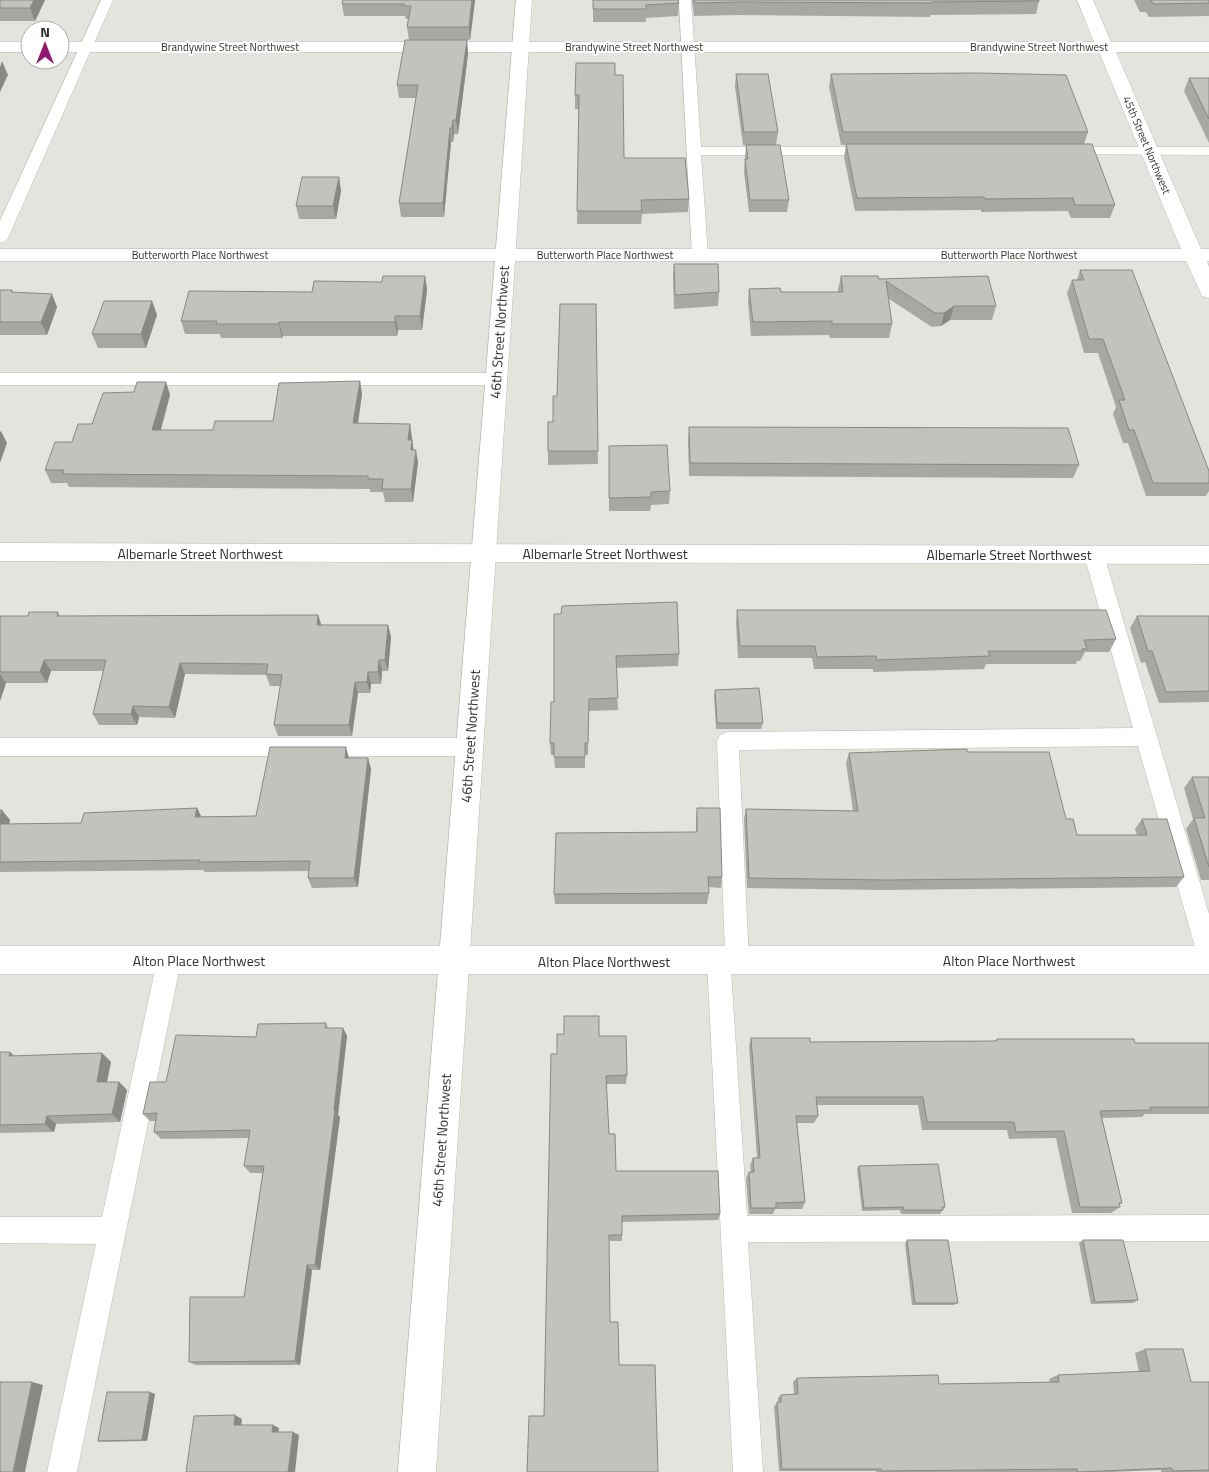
<svg xmlns="http://www.w3.org/2000/svg" width="1209" height="1472" viewBox="0 0 1209 1472" font-family="'Titillium Web',sans-serif">
<style>
.lines{fill:none;stroke-linecap:round;stroke-linejoin:round}
.service-casing{stroke:#b9bdb5;stroke-width:1}
.minor-casing{stroke:#b9bdb5;stroke-width:1}
.tertiary-casing{stroke:#b9bdb5;stroke-width:1}
.service{fill:#fff;fill-rule:evenodd}
.minor{fill:#fff;fill-rule:evenodd}
.tertiary{fill:#fff;fill-rule:evenodd}
.wall{fill:#a6a9a3}
.shaded-wall{fill:#878984}
.building{fill:#c1c4bd;stroke:#878984}
.labels{text-anchor:middle;dominant-baseline:central;stroke-width:4;stroke-linejoin:round;paint-order:stroke}
.far-street-label{font-size:11px;fill:#323330;stroke:#fff}
.street-label{font-size:14px;fill:#323330;stroke:#fff}
</style>
<rect width="100%" height="100%" fill="#e2e5dd"/>
<g class="lines">
<!-- service casing -->
<g class="service-casing">
<g id="service">
<path d="M101,0H113L8,238L5,241L0,243V221Z"/>
<path d="M679,0H691L701,147H874L879,148L881,151L879,154L874,155H701L708,255L706,258H694L692,255Z"/>
<path d="M1067,147H1209V155L1062,154L1060,151L1062,148Z"/>
<path d="M0,373H496L502,375L505,379L502,383L496,385H0Z"/>
<path d="M1094,548L1101,550L1104,555L1209,914V965L1201,962L1197,954L1138,746L739,750L749,961L745,969L737,972L731,970L747,1216L1209,1215V1241L748,1242L763,1472H733L707,961L711,953L719,950L725,952L717,741L720,735L728,732L1133,728L1084,555L1087,550Z"/>
<path d="M0,738H470L478,741L481,747L478,753L470,756H0Z"/>
<path d="M169,950L177,953L181,961L77,1472H47L96,1244L0,1243V1217H102L157,961L161,953Z"/>
</g>
</g>
<!-- minor casing -->
<g class="minor-casing">
<g id="minor">
<path d="M1077,0H1093L1111,42H1209V52H1116L1201,249H1209V261H1207L1209,267V298L1202,296L1186,261H0V249H1181L1099,52H60V42H1094Z"/>
<rect x="0" y="42" width="30" height="10"/>
<path d="M0,543L1209,546V564L0,561Z"/>
<rect x="0" y="946" width="1209" height="28"/>
</g>
</g>
<!-- tertiary casing -->
<g class="tertiary-casing">
<path id="tertiary" d="M516,0H532L436,1472H398Z"/>
</g>
<!-- service -->
<use href="#service" class="service"/>
<!-- minor -->
<use href="#minor" class="minor"/>
<!-- tertiary -->
<use href="#tertiary" class="tertiary"/>
</g>
<!-- wall -->
<g class="wall">
<path d="M0,0H45L35,21H0Z"/>
<path d="M343,0H475L470,40H409L407,27L409,19H406L405,16H344L342,4Z"/>
<path d="M593,0L679,3L678,16L646,18V22H593Z"/>
<path d="M692,0H1039V1L1036,14L930,15V17L737,15L694,16Z"/>
<path d="M1134,0H1209V16L1149,17L1146,12H1140Z"/>
<path d="M467,40L468,54L458,134H454L453,142H451L444,217H401L399,203L416,98H399L397,85Z"/>
<path d="M736,74L778,132L776,145L789,200L787,212H749L744,172L746,145H743L735,87Z"/>
<path d="M831,74L1088,132L1084,144L1115,205L1110,218H1071L1068,211L981,212V210L855,211L844,157L846,145H841L829,87Z"/>
<path d="M615,75L624,158L689,199L688,212L642,214L641,224H577L579,109H575V95Z"/>
<path d="M1189,78H1209V143L1184,91Z"/>
<path d="M339,177L341,191L336,219H299L296,206Z"/>
<path d="M674,264L719,292L718,306L674,309L673,277Z"/>
<path d="M1080,270L1209,471V491L1206,496H1146L1128,443H1123L1113,414L1116,407L1098,353H1084L1067,293L1072,280H1077Z"/>
<path d="M425,276L427,290L422,330H398L397,336H283L282,338H221L220,334H185L181,321L312,292Z"/>
<path d="M841,276L879,279L996,306L992,320H950L941,326L932,327L889,299L892,324L889,338H830L829,335L751,336L748,302L749,289L781,292H838V290Z"/>
<path d="M0,290H12L13,292L57,307L47,335H0Z"/>
<path d="M152,301L157,315L146,348H98L92,334Z"/>
<path d="M596,304L598,464L548,465V451L557,396Z"/>
<path d="M360,381L362,394L358,424H410L413,450L418,462L413,502H385L383,492H370V489L69,487L67,483H51L45,470L72,442L92,424L134,392L166,382L170,395L161,430H213L273,421Z"/>
<path d="M689,427L1079,465L1073,478L689,476L688,441Z"/>
<path d="M609,446L670,491L669,504L651,505L650,511H609Z"/>
<path d="M737,610L1116,639L1109,652H1085L1080,661H1077L1076,664H986L984,669L873,672V669H814L812,658H738L736,623Z"/>
<path d="M58,612L60,616L318,615L321,625H388L391,637L388,671H382L381,684H371L370,693H358L352,736H278L274,725L280,686H270L266,675L185,674L175,718L139,717L137,725H99L93,714L103,671H51L47,683H6L0,701V616H28Z"/>
<path d="M554,614L679,654L678,666L616,668L618,710L589,711L588,755H585V768H555L554,755H551L550,743L554,702Z"/>
<path d="M1137,616H1209V702L1159,703L1145,662L1141,663L1130,628Z"/>
<path d="M715,690L763,723L761,729H716L714,696Z"/>
<path d="M967,752L1066,819L1077,835H1137L1135,829L1142,819L1184,877L1176,887L882,890L747,888L744,819L746,809L853,811L846,763L849,753Z"/>
<path d="M349,758H368L371,769L358,887L312,888L308,878L309,871L205,872L203,870L0,872V810L10,820L9,824L81,823L197,808L201,817L256,816Z"/>
<path d="M1192,777H1209V880H1201L1186,829L1193,819L1184,788Z"/>
<path d="M697,808L722,877L721,888L708,887L709,893L707,904H555L554,894L696,832V819Z"/>
<path d="M326,1023L328,1028H343L347,1036L338,1115L340,1117L320,1270H312L300,1365H196L189,1362L244,1297L263,1173H250L244,1166L249,1138L161,1139L154,1132L155,1121H150L143,1114L166,1082L256,1037Z"/>
<path d="M599,1036L627,1075L626,1084H606L609,1134L616,1171L720,1214L718,1220L622,1222V1241H609L544,1416L557,1054Z"/>
<path d="M751,1038L810,1042L995,1041L997,1039L1135,1043H1209V1114H1145L1142,1117L1102,1118L1122,1203L1119,1205L1120,1207L1111,1213H1072L1056,1138L1009,1139L1007,1130H922L918,1105H817L818,1116L814,1123H797L805,1202L802,1209H775L773,1214H749L746,1178L749,1172H751L750,1165L753,1158H757L749,1046Z"/>
<path d="M0,1052L15,1056L102,1053L111,1062L107,1082H119L127,1090L120,1122L56,1124L54,1132L0,1133Z"/>
<path d="M859,1166L945,1207L940,1214H901L900,1210L862,1211L857,1169Z"/>
<path d="M907,1240L958,1303L954,1305H912L905,1244Z"/>
<path d="M1083,1240L1138,1300L1133,1303L1091,1304L1079,1243Z"/>
<path d="M1145,1349L1191,1382H1209V1472H1161V1470L1112,1472H876V1471H779L774,1406L778,1402V1398L781,1395L794,1394L793,1382L797,1378L939,1384L1050,1382L1049,1379L1058,1375L1139,1372L1135,1353Z"/>
<path d="M155,1394L147,1441L103,1442L98,1441Z"/>
</g>
<!-- shaded-wall -->
<g class="shaded-wall">
<path d="M34,0H45L35,21L30,8Z"/>
<path d="M472,0H475L470,40L469,27Z"/>
<path d="M467,40L468,54L458,134L456,120Z"/>
<path d="M2,61L8,75L0,92V67Z"/>
<path d="M453,120L454,134L453,142L452,128Z"/>
<path d="M450,128L451,142L444,217L443,203Z"/>
<path d="M339,177L341,191L336,219L333,206Z"/>
<path d="M425,276L427,290L422,330L420,316Z"/>
<path d="M52,294L57,307L47,335L41,322Z"/>
<path d="M152,301L157,315L146,348L141,334Z"/>
<path d="M954,306L950,320L941,326L944,313Z"/>
<path d="M395,316L398,330L397,336L395,322Z"/>
<path d="M279,322L283,336L282,338L279,324Z"/>
<path d="M360,381L362,394L356,436L353,423Z"/>
<path d="M166,382L170,395L157,443L152,430Z"/>
<path d="M410,424L414,453L413,462L408,440Z"/>
<path d="M1,431L7,443L0,463V432Z"/>
<path d="M416,450L418,462L413,502L411,489Z"/>
<path d="M318,615L322,627L317,625Z"/>
<path d="M388,625L391,637L388,671L385,660Z"/>
<path d="M44,660L51,671L47,683L40,672Z"/>
<path d="M379,660L382,671L381,684L378,672Z"/>
<path d="M180,663L185,674L175,718L169,707Z"/>
<path d="M368,672L371,684L370,693L367,682Z"/>
<path d="M0,674L6,683L0,701Z"/>
<path d="M355,682L358,693L352,736L349,725Z"/>
<path d="M133,706L139,717L137,725L131,714Z"/>
<path d="M346,747L349,758H345Z"/>
<path d="M368,758L371,769L358,887L354,878Z"/>
<path d="M197,808L202,818L195,817Z"/>
<path d="M2,810L10,820L7,834L0,826V818Z"/>
<path d="M343,1028L347,1036L338,1115L340,1117L320,1270L315,1265L334,1110Z"/>
<path d="M10,1052L20,1061L9,1056Z"/>
<path d="M102,1053L111,1062L105,1090L97,1082Z"/>
<path d="M119,1082L127,1090L120,1122L112,1114Z"/>
<path d="M47,1116L56,1124L54,1132L45,1124Z"/>
<path d="M307,1265L312,1270L300,1365L295,1361Z"/>
<path d="M32,1382L43,1385L25,1472H13Z"/>
<path d="M150,1392L155,1394L147,1441L142,1440Z"/>
<path d="M235,1415L242,1419L241,1428L234,1425Z"/>
<path d="M273,1425L279,1428L278,1435L272,1432Z"/>
<path d="M293,1432L299,1435L295,1472H288Z"/>
</g>
<!-- building -->
<g class="building">
<path d="M0,0H34L30,8H0Z"/>
<path d="M343,0H472L469,27H407L411,6H404V4H342Z"/>
<path d="M593,0H678L679,3L646,5V9H593Z"/>
<path d="M694,0H1039V1L932,2V3L738,2L695,3Z"/>
<path d="M1151,0H1209V3L1153,4Z"/>
<path d="M405,40H467L456,120H453L452,128H450L443,203H399L418,85H397Z"/>
<path d="M576,63H615V75H623L624,158H685L689,199L641,200L642,211H577L579,95H575Z"/>
<path d="M977,73L1066,75L1088,132H843L831,74Z"/>
<path d="M736,74H768L778,132H744Z"/>
<path d="M1189,78H1209V119Z"/>
<path d="M846,144H1092L1115,205H1075L1073,198L985,199L984,197L857,198Z"/>
<path d="M746,145H780L789,200H750L745,159H748Z"/>
<path d="M302,177H339L333,206H296Z"/>
<path d="M674,264H718L719,292L675,295Z"/>
<path d="M1080,270H1132L1209,471V483H1153L1134,430H1129L1119,400H1125L1103,339H1089L1072,280H1084Z"/>
<path d="M383,276H425L420,316H395V322H279V324H216L217,321H181L189,291L312,292L314,281L382,282Z"/>
<path d="M841,276H878L879,279L988,276L996,306H954L944,313H935L886,281L892,324H832V321L753,322L749,289L780,288L781,292H843Z"/>
<path d="M0,290H12L11,292L52,294L41,322H0Z"/>
<path d="M104,301H152L141,334H92Z"/>
<path d="M560,304H596L598,451H548V422H553V396H557Z"/>
<path d="M360,381L353,423L410,424L408,440H412L411,450H416L411,489H382L383,479H368V476L63,474L64,470H45L55,442H72L78,424H92L103,393L134,392L137,382H166L152,430H213L215,421H273L279,383Z"/>
<path d="M689,427L1068,428L1079,465L690,463Z"/>
<path d="M667,445L670,491L651,492V497L609,498V446Z"/>
<path d="M677,602L679,654L616,656L618,698L589,699L588,743H585V757H554V743H550L551,702H554V614H561L562,606Z"/>
<path d="M737,610H1106L1116,639L1084,640L1087,649H1082V651H988L990,656L877,660L876,656L817,657L815,646H740Z"/>
<path d="M29,612H58L57,616L318,615L317,625H388L385,660H379L378,672H368L367,682H355L349,725H274L282,675L266,674L268,664L180,663L169,707L133,706L131,714H93L106,660H44L40,672H0V616H28Z"/>
<path d="M1137,616H1209V691L1166,692L1152,651H1148Z"/>
<path d="M759,688L763,723H717L715,690Z"/>
<path d="M270,747H346L345,758H368L354,878H308L310,861L199,862L200,860L0,862V824L81,823L84,813L197,808L195,817L256,816Z"/>
<path d="M967,749V752H1049L1066,819H1073L1077,835H1147L1142,819H1167L1184,877L886,880L749,878L746,809L858,811L849,753Z"/>
<path d="M1192,777H1209V867L1194,818H1205Z"/>
<path d="M697,808H720L722,877H708L709,893L554,894L556,833L697,832Z"/>
<path d="M0,810H2L0,818Z"/>
<path d="M564,1016H599V1036H626L627,1075L606,1076L609,1134H615L616,1171H718L720,1214L622,1216V1235H609L610,1322H618L619,1365H655L658,1472H527L529,1416H544L551,1054H557V1034H564Z"/>
<path d="M326,1023L325,1028H343L334,1110H335L315,1265H307L295,1361L189,1362L190,1297H244L264,1166H244L250,1130L154,1132L157,1113L143,1114L150,1082H166L176,1035L256,1037L258,1024Z"/>
<path d="M751,1038H810V1042L997,1041V1039H1134L1135,1043H1209V1107H1150L1151,1110L1100,1111L1122,1203H1119L1120,1207H1080L1064,1131L1016,1132L1014,1122H927L923,1097H816L818,1116H796L805,1202L776,1203V1208H751L749,1172H754L753,1158H760Z"/>
<path d="M0,1052H10L9,1056L102,1053L97,1082H119L112,1114L47,1116L45,1124L0,1125Z"/>
<path d="M938,1164L945,1207H942L943,1210H904L903,1207L864,1208L859,1166Z"/>
<path d="M907,1240H948L958,1303H915Z"/>
<path d="M1083,1240H1123L1138,1300L1095,1302Z"/>
<path d="M1145,1349H1183L1191,1382H1209V1470L1172,1471V1468L1078,1472L1077,1469L881,1471V1469H782L777,1402H781V1395L798,1394L797,1378L938,1375L939,1384L1059,1382L1058,1375L1150,1371Z"/>
<path d="M0,1382H32L13,1472H0Z"/>
<path d="M107,1392H150L142,1440L98,1441Z"/>
<path d="M235,1415L234,1425H273L272,1432H293L288,1472H186L194,1416Z"/>
</g>
<g class="labels">
<!-- far-street labels -->
<g class="far-street-label">
<text x="230" y="47">Brandywine Street Northwest</text>
<text x="634" y="47">Brandywine Street Northwest</text>
<text x="1039" y="47">Brandywine Street Northwest</text>
<text transform="translate(1147 145) rotate(67)">45th Street Northwest</text>
<text x="200" y="255">Butterworth Place Northwest</text>
<text x="605" y="255">Butterworth Place Northwest</text>
<text x="1009" y="255">Butterworth Place Northwest</text>
</g>
<!-- street labels -->
<g class="street-label">
<text transform="translate(499 332) rotate(-86)">46th Street Northwest</text>
<text x="200" y="553">Albemarle Street Northwest</text>
<text x="605" y="553">Albemarle Street Northwest</text>
<text x="1009" y="554">Albemarle Street Northwest</text>
<text transform="translate(470 736) rotate(-86)">46th Street Northwest</text>
<text x="199" y="960">Alton Place Northwest</text>
<text x="1009" y="960">Alton Place Northwest</text>
<text x="604" y="961">Alton Place Northwest</text>
<text transform="translate(441 1140) rotate(-86)">46th Street Northwest</text>
</g>
</g>
<!-- north arrow -->
<g transform="translate(45 45)"><circle r="24" fill="#ffffff" stroke="#adadac"/>
<path d="M0-4L9 19L0 12L-9 19Z" fill="#931772"/>
<text y="-8" font-size="14" font-weight="bold" text-anchor="middle" fill="#323330">N</text>
</g>
</svg>
